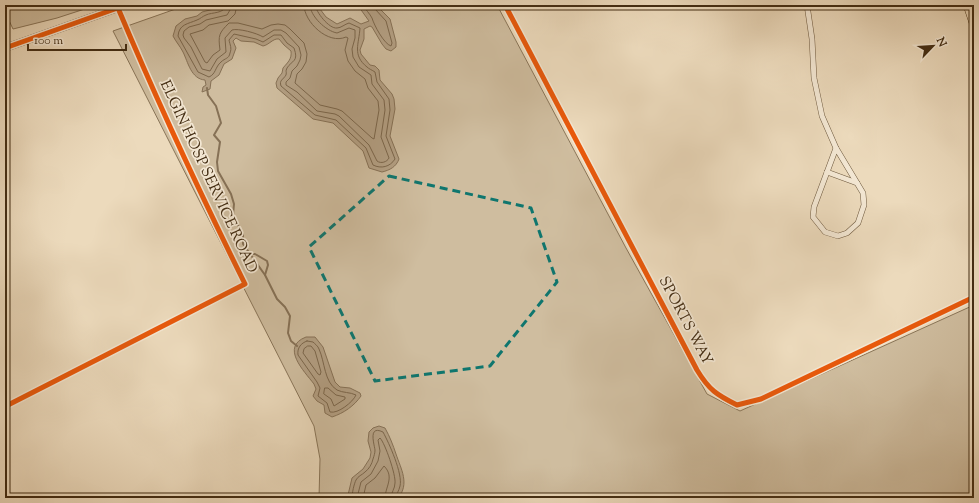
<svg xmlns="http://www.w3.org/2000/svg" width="979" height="503" viewBox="0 0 979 503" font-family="'Sorts Mill Goudy',serif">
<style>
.green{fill:#cfbd9f;stroke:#897559}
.water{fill:#b39f83;stroke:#867156}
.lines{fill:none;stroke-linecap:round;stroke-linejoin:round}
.shore{stroke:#7b664b;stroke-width:1}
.stream{stroke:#867156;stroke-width:2}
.street-casing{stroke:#6d583d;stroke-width:6}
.secondary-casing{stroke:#432d13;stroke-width:8}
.highway-casing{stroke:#432d13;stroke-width:10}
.street{stroke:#f3e7d3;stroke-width:5}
.secondary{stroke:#f3e7d3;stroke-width:7}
.highway{stroke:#ecdabc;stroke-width:9}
.cycleway-casing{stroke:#f3e7d3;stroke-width:8}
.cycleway{stroke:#e8590c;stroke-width:5}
.marked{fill:none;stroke:#0f766e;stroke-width:3;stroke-dasharray:8 5;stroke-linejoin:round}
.labels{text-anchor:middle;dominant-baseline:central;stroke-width:3.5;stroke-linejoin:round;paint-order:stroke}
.street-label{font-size:15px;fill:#432d13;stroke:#f3e7d3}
</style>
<rect width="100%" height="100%" fill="#ecdabc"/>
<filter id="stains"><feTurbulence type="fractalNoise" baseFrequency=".005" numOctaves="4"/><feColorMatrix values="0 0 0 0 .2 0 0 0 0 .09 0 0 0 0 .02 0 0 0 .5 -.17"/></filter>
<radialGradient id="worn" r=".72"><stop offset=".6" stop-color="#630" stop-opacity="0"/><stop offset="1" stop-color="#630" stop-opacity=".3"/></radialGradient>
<!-- green -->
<g class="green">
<path d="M5,5H97L57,18L13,29L5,12Z"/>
<path d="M187,5H497L626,248L707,394L740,411L974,305V498H319L320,459L314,426L113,31Z"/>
</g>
<!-- water -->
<g class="water">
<path d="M230,5H317L326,17L337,24L350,18L361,24L369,21L359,7L354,5H376L390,19L396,42V47L391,51L386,49L382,44L372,27L370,26L364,29V39L360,50L361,54L370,65L375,66L379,70L380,80L392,94L394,99L395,109L390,136L399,159C396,167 390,170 382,172L369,168L363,151L333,123L313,119L277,88L276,83L278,78L282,73L283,68C288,62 292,59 291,51L284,45L279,39C273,38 269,45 263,46L254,42L241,41L236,38L233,41L236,48L232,59L224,64L219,75L211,81L210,89L202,92L203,87L206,85L205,80C191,79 188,62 183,52C180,46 176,42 173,36L176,26L185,19L197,16L202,12Z"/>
<path d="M306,337H315L323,347L335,382L340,387L350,388L360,393L361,396C354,406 344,413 332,417L325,413L324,405L317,401L313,396L316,389L314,384C304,371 280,347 306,337Z"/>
<path d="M379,426L385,428C390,437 393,445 396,454C401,469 410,484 398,498H349L348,495L352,478L363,469L370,458L371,452L368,441L369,432L373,428Z"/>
</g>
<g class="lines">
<!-- shore -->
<g class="shore">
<path d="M226,5C225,14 212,12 206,15C203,16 200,19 197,20C188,24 179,24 178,36L198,72L209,77C216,74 215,67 221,62C225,58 229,59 230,53C232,48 230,45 229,40L234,34L256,39L263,42L274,35H281L287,43L294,48C299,62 292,60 287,68C285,72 287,71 286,75C283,80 279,80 281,86L315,115L336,120L366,148L373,165C381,169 390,167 395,159L386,136L390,110L389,99L377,82L375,72C372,70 369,69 367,67C352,55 359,44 360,28L349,23C345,24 341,28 337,28C329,29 316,12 315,5"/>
<path d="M231,5L230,10L227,15L206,20L200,24L189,27L184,31L183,35L184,38L191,47L202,69L210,71L217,59L226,52L225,38L232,30C238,28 257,33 263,37L274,30H281L286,33L299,47L301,55L300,60L297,66L292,71L290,78L286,82V85L297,92L317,111L335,114L339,116L369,145L377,161C381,164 387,162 389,158L381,137L385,110L384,100L372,84L371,75L359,67L353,57L352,49L355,38V30L349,28L337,33C326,31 310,16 310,5"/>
<path d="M237,5L235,14L228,21L209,25L203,30L190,34L205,62L207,63L213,55L220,50C218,35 219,33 229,23H238L262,29L271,25L278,24L285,25L290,29L304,43L307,54L306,62L302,69L297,74L295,83L320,105L337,109L342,111L372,138L374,139L379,110L378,101L368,88L365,79L355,71L348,61L345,50L348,38L346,37C328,45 304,22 304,5"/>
<path d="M363,5C365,9 370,14 372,18C374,25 384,44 391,46L392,43L386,21L375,9L374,5"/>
<path d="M307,341L313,342C315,344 318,346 319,349C325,362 324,382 337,390C343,393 350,392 356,395C353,402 338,414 330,412L327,403L318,396L320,388L317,382L298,355C297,348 301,343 307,341Z"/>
<path d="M308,346H311L315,351L321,372L320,375L318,374L303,353L304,349Z"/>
<path d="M325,388H328L336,395L345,397V399L334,406L331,399L324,394Z"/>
<path d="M352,498C352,493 354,484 356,480C358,476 362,475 365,472C369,469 372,464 373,459C374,456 375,453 375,450C374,443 368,425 383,432C389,443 403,474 400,486C399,491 396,494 396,498"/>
<path d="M357,498L361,482L371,474L378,461L380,451L378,440L380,438C385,443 396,475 395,483C395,489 391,492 391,498"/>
<path d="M363,498L366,485L375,478L384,466C395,477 385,487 385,498"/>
</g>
<!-- stream -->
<g class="stream">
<path d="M207,88L208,95L216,106L221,123L214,135L220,142L217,162L218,171L231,194L234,204L233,215L243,235V244L265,275L277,299L285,307L290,316L288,333L291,341L297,346"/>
<path d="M251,254H255L267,261L268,265L265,275"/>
</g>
<!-- street casing -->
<g class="street-casing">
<g id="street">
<path d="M505,5L697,370C709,390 717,395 737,405L761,399L974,297"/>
<path d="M807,5L812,39L814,78L822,116L836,148"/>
<path d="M836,148L863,193L864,205L858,223L847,233L838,236L825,232L813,217L814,207Z"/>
<path d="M827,172L857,183"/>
<path d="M5,408L8,405L245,284C200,193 157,101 118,8"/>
</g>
</g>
<!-- secondary casing -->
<g class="secondary-casing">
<path id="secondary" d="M5,48L126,5"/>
</g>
<!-- highway casing -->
<g class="highway-casing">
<path id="highway" d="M968,5L974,23"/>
</g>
<!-- street -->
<use href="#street" class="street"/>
<!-- secondary -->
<use href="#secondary" class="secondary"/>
<!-- highway -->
<use href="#highway" class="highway"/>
<!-- cycleway casing -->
<g class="cycleway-casing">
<g id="cycleway">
<path d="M505,5L697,370C709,390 717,395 737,405L761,399L974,297"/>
<path d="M5,48L126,5"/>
<path d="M5,408L8,405L245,284C200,193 157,101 118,8"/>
</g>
</g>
<!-- cycleway -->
<use href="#cycleway" class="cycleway"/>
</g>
<!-- marked area -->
<path class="marked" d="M389,176L531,208L557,282L490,366L375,381L309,247Z"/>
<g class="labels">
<!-- street labels -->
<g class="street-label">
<text transform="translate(208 177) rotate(65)">ELGIN HOSP SERVICE ROAD</text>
<text transform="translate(685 321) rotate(62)">SPORTS WAY</text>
</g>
</g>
<!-- margin -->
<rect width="979" height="503" fill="none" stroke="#ecdabc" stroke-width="20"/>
<rect x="6" y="6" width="967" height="491" fill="none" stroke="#432d13" stroke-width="2"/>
<rect x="10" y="10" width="959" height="483" fill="none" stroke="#432d13"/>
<!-- north arrow -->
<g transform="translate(933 46) rotate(65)" stroke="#f3e7d3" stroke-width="3" paint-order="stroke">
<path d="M0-3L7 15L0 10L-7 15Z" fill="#432d13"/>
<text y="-6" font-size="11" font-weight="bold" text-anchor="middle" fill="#432d13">N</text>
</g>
<!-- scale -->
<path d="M28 44v6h98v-6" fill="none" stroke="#432d13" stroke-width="2"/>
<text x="34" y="44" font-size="12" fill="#432d13" stroke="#f3e7d3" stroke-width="3" paint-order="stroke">100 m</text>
<rect width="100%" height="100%" filter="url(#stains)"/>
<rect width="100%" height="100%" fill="url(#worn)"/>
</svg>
